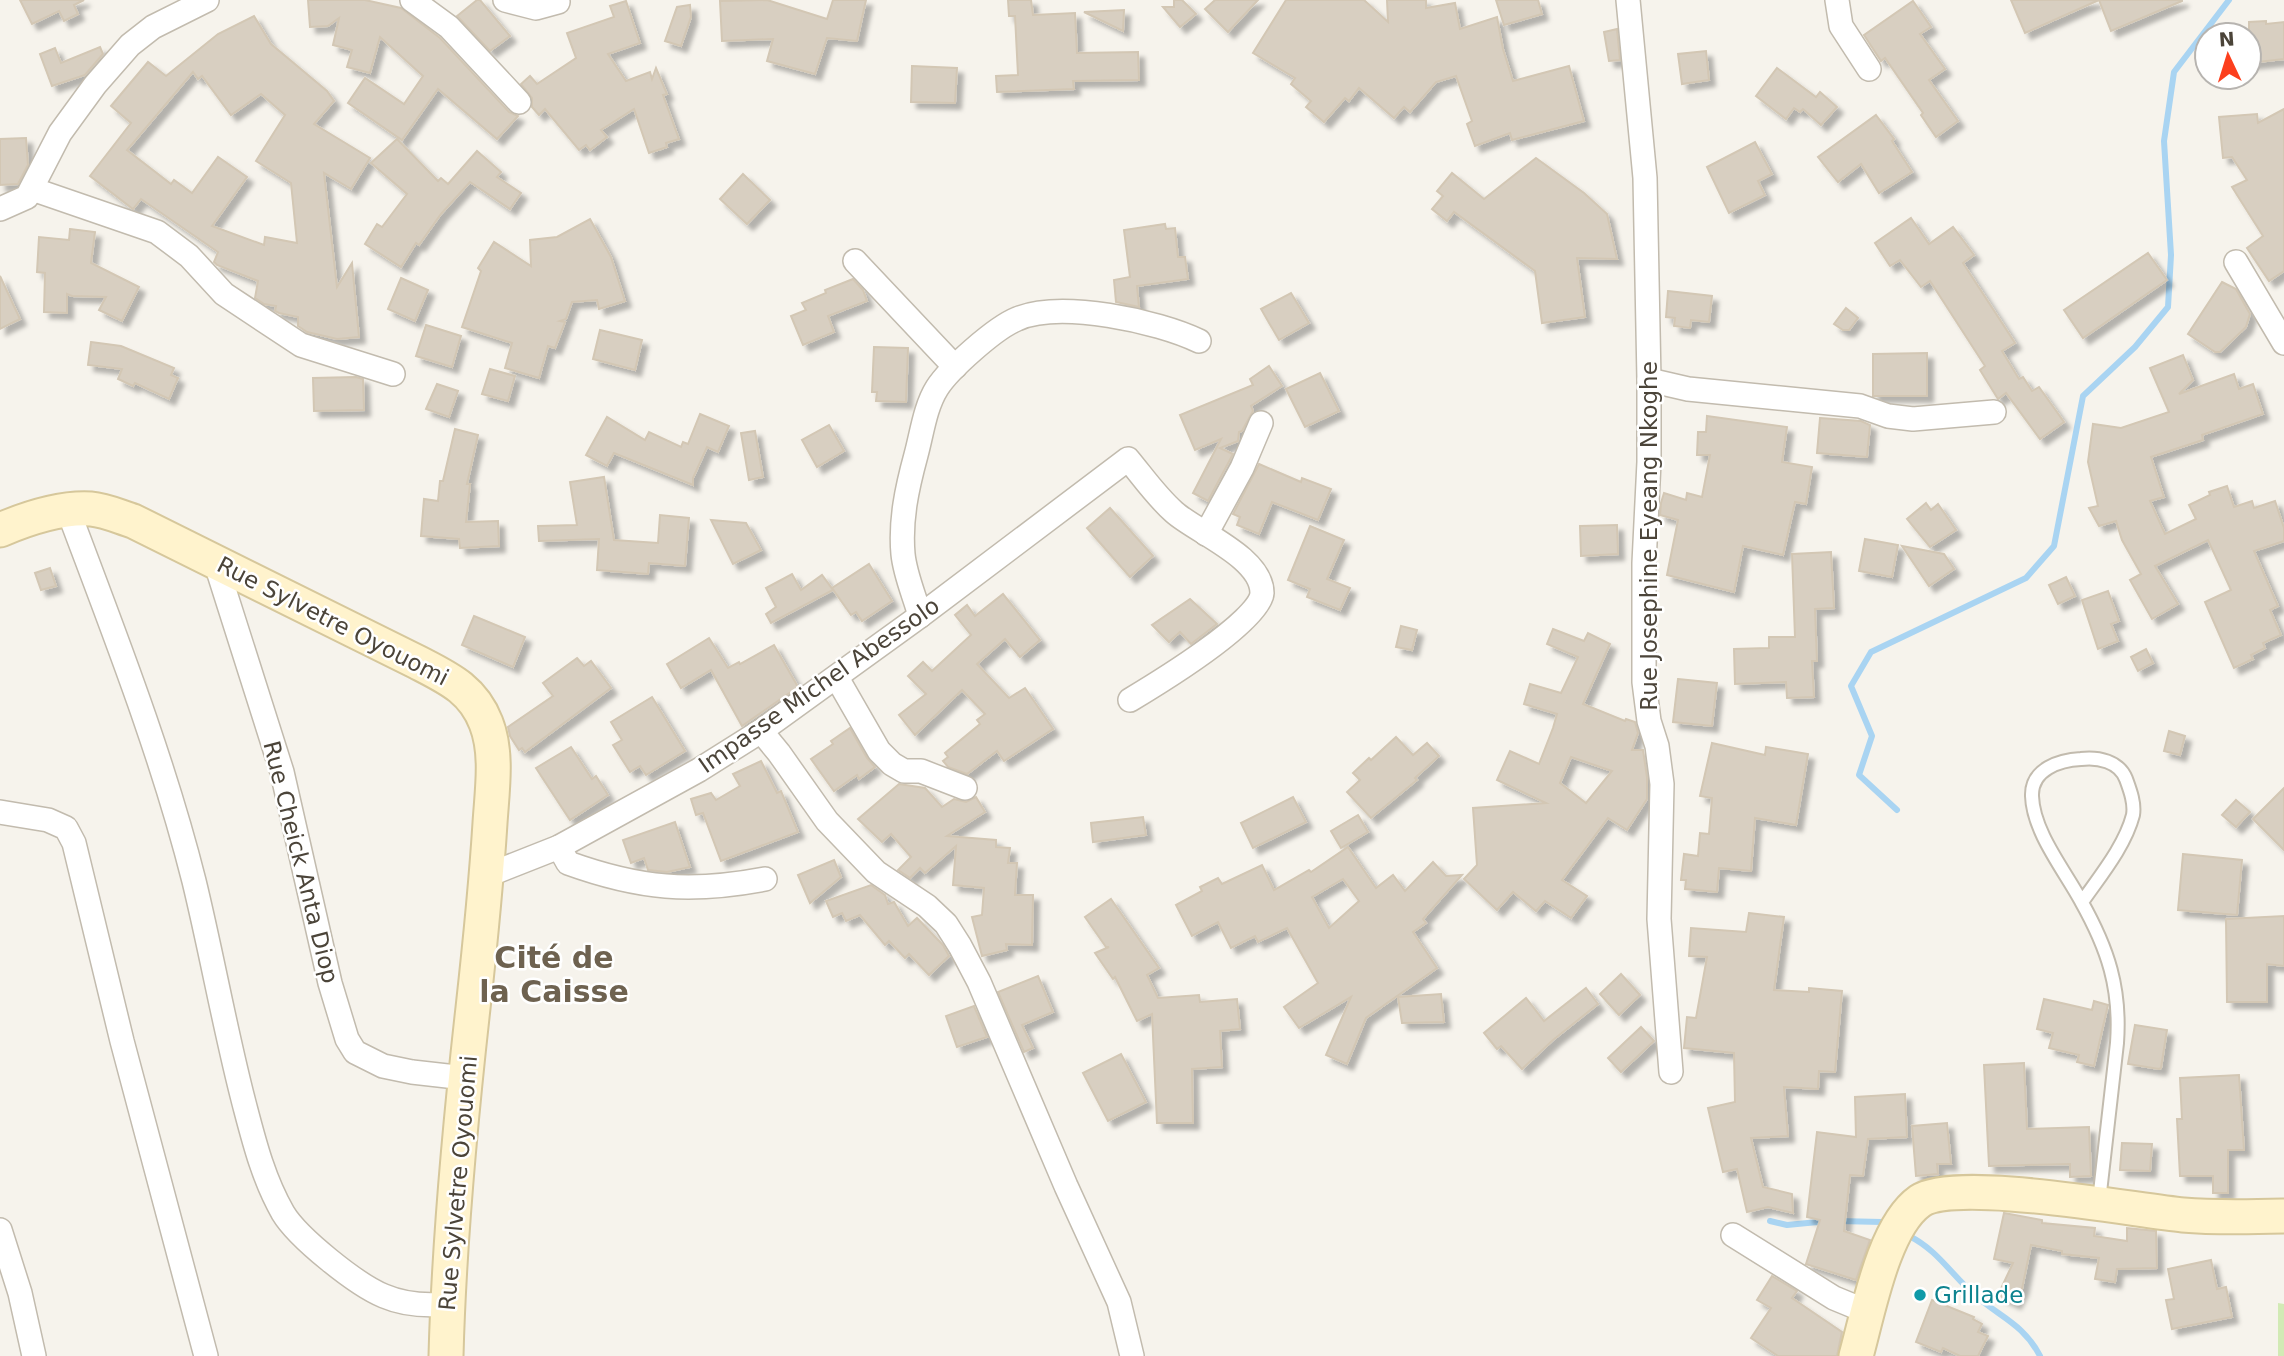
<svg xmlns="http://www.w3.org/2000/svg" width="2284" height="1356" viewBox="0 0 2284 1356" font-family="'DejaVu Sans',sans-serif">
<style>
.green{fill:#d2eab5}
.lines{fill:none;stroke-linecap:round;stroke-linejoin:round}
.stream{stroke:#a9d4f2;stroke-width:6}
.building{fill:#d8cfc1;stroke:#d3c7b4;stroke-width:2;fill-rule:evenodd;filter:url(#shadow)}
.lane-casing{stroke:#c2bbae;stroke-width:16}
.street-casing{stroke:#c2bbae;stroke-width:26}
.secondary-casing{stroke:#d6c79b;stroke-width:37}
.lane{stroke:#fff;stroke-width:12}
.street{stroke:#fff;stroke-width:23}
.secondary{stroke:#fff3cd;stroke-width:33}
.culture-dot{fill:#0f9aa8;stroke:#fff;stroke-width:2.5}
.labels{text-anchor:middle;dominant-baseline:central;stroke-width:5;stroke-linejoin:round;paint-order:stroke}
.street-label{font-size:23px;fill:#4b4439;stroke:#fff}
.culture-label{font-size:23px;fill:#0d838f;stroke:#fff;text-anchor:start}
.district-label{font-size:30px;font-weight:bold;fill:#6e6250;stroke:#fff}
</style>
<defs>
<filter id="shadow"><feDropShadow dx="6" dy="6" stdDeviation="2" flood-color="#0004"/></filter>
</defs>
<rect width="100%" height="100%" fill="#f6f3ec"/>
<!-- green -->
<path class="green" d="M2278,1303L2284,1304V1356H2278Z"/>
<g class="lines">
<!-- stream -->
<g class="stream">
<path d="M1897,810L1859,775L1872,736L1851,686L1871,652L2026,578L2054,546L2083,396L2135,347L2168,307L2171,255L2164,141L2174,72L2229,0"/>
<path d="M1770,1221L1787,1225L1828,1221"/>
<path d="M1838,1221L1882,1222"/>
<path d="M1909,1236C1938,1250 1953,1277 1977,1297C2002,1318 2024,1325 2040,1356"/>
</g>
</g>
<!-- building -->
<g class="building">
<path d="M20,0H84L74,5L78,14L64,21L59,11L32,24Z"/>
<path d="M308,0H365L401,8L440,38L509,112L518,116L497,139L438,89L402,140L348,103L365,78L404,104L423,76L380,37L370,73L347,67L352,50L333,45L339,18L328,26L310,27Z"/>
<path d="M477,0H480L510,36L490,51L457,16Z"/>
<path d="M767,0L827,19L833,0H866L857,41L827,38L815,74L767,61L773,39L722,41L720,1Z"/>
<path d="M1008,0H1031L1033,15L1075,13L1077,53L1138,52L1139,80L1073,81L1074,89L997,92L996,76L1018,75L1015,16H1009Z"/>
<path d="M1174,0H1182L1196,14L1180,27L1163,7H1174Z"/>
<path d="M1215,0H1258L1228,32L1205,9Z"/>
<path d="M1286,0H1364L1388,22L1387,0H1426V8L1455,3L1460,29L1497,17L1503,49L1513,81L1569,66L1584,121L1512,140L1510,133L1475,146L1467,124L1472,121L1456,76L1436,82L1410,112L1404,107L1394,118L1359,88L1349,101L1345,98L1324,122L1306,107L1311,101L1291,84L1295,78L1253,53Z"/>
<path d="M1496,0H1538L1542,14L1504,25Z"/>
<path d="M2011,0H2099L2025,33Z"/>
<path d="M2099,0H2182V1L2111,31Z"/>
<path d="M626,1L640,43L608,54L626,81L650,72L652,79L656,68L667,94L663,95L679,139L666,143L667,147L649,153L634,109L601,130L607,137L590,150L586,145L579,150L545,109L539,115L532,107V98L521,84L530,76L537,84L576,58L567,33L614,17L610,6Z"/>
<path d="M1913,1L1931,27L1920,34L1945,69L1929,80L1958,121L1936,137L1921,115L1923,113L1885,58L1881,61L1864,35Z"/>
<path d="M690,5L691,17L681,46L665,41L677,7Z"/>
<path d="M1124,10L1123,31L1084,12Z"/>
<path d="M254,16L271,44L327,91L334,101L314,124L370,158L351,189L324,173L337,287L352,263L359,337L337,339L307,332L298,326V317L279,313L275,311L276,306L264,304L255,298L258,281L217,265L214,262L218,252L141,199L133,209L90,176L131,123L111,106L148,62L166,76L218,34ZM193,72L198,79L202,76L231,115L261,94L285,115L256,161L291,183L297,243L265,237L264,245L212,226L247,177L218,157L192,193L174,180L171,184L127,150Z"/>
<path d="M2266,21V24L2284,22V59L2249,63V22Z"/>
<path d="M1617,29L1620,60L1609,61L1604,32Z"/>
<path d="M100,47L103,54L85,75L52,86L40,54L55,48L61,63Z"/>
<path d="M1706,51L1709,80L1682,84L1678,54Z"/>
<path d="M912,66L957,68L955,103L911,102Z"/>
<path d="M1777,68L1816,97L1820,92L1837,107L1821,125L1803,109L1800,112L1794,108L1786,119L1756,96Z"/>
<path d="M2284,109V271L2269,281L2247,248L2263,236L2232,187L2247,180L2232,157L2223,158L2219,117L2257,114L2258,123Z"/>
<path d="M1876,115L1894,139L1892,141L1912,172L1879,193L1861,164L1838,182L1818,157Z"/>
<path d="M26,138L28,165L18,184L0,185V139Z"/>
<path d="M397,139L438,181L441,178L448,184L477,151L501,172L497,177L521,193L510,209L470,182L441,214L419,245L416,243L401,267L365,244L377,224L382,227L407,194L371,163Z"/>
<path d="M1755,142L1772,174L1758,181L1765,195L1729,213L1707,167Z"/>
<path d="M1536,158L1584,193L1607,214L1617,259L1577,258L1585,317L1542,323L1535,271L1454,212L1447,221L1432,209L1443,196L1437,191L1452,173L1484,199Z"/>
<path d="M743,174L770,200L747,224L720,199Z"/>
<path d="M1911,218L1929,244L1953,227L1974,255L1963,263L2015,343L2002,351L2019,379L2023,377L2032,391L2039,387L2064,422L2040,439L2006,393L1998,399L1980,370L1985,366L1930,281L1921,287L1900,260L1890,266L1875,243Z"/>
<path d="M590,219L611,257L625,301L599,309L597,300L572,302L566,319L560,321L565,322L555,348L548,346L539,378L505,368L512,343L462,327L481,271L478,268L494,242L531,266L530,240L557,237Z"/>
<path d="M1165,224L1166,229L1175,228L1178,257H1185L1188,279L1137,286L1139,307L1116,302L1114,280L1130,277L1124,230Z"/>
<path d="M70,229L95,232L91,263L139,287L122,321L99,310L106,297L72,296L67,294V313L44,312L45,273L37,272L39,237L69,240Z"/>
<path d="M2148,253L2167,280L2083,338L2064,310Z"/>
<path d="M0,276L20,319L0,329Z"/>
<path d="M401,278L428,290L415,321L388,309Z"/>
<path d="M853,279L863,290L867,301L828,316L834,332L803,345L791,316L806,310L802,303L826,293L825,290Z"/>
<path d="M2222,282L2236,289L2250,314L2246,327L2220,352H2215L2188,334Z"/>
<path d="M1668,291L1712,296L1709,322L1691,320L1690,328L1674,326L1675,318L1666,317Z"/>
<path d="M1291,293L1309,323L1279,340L1261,309Z"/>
<path d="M1846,308L1858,318L1849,330H1843L1834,324Z"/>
<path d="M426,325L461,336L452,367L416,356Z"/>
<path d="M600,330L642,340L635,370L593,359Z"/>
<path d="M91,342L121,346L174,368L171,375L178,378L169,399L135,383L133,386L118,379L122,369L88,365Z"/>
<path d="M874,347L908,348L906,402L876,401L877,392H872Z"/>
<path d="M1927,353V396H1873V354Z"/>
<path d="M2183,355L2193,380L2179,394L2234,374L2239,389L2253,384L2263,414L2202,435L2203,440L2151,457L2164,497L2150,501L2165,534L2196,519L2189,505L2210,495L2209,492L2227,486L2234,507L2252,501L2254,508L2275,501L2284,528V541L2254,551L2278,606L2270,610L2281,635L2263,643L2265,648L2251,655L2253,659L2234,668L2205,602L2231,590L2208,540L2155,566L2178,604L2152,619L2130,580L2141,574L2122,540L2116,521L2099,526L2089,508L2098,506L2088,462L2093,424L2121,428L2169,412L2150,368Z"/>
<path d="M1269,366L1282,386L1251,406L1253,411L1242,431L1239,432L1238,441L1220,448L1233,454L1208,501L1193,493L1221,439L1195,450L1180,415L1253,385L1250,379Z"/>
<path d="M490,369L515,376L508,401L482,394Z"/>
<path d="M1320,373L1339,411L1305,427L1286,389Z"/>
<path d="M356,377L363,379L364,410L314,411L313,378Z"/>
<path d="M437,384L458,391L449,417L426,409Z"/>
<path d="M700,414L729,426L718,452L707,447L693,478V485L614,453L607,466L586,455L607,417L645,440L649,432L681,447L683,442L688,444Z"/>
<path d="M1707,416L1787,427L1782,462L1812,467L1806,504L1795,502L1783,555L1743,546L1734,592L1667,575L1678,520L1660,515L1661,503L1664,493L1686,500L1687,493L1702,497L1710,455H1697L1698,432H1706Z"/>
<path d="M1820,418L1861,421L1870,425L1867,457L1817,453Z"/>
<path d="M829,425L844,451L817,467L802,440Z"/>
<path d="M455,429L478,435L467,484H470L466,522L498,521L499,546L460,548L459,539L421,536L424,499L438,501L440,481H443Z"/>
<path d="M755,431L763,477L749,480L741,433Z"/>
<path d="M1259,464L1301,482L1302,478L1331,489L1318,520L1272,502L1259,534L1237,525L1240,517L1233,514Z"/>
<path d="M604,477L614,540L658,543L660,515L689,518L685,566L649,563L648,574L597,570L599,539L539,541L538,526L577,525L570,482Z"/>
<path d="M1926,503L1931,510L1938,504L1956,530L1930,547L1907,519Z"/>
<path d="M1110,508L1153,556L1130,577L1087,528Z"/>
<path d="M711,520L746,523L761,550L733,564Z"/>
<path d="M1617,525L1618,554L1581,556L1580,526Z"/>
<path d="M1310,526L1344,540L1327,579L1350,588L1340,610L1307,597L1310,589L1288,580Z"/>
<path d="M1865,539L1898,545L1892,577L1859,571Z"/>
<path d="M1902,546L1944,554L1954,569L1929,586Z"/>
<path d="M1831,552L1834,608L1815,609L1817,661H1812L1814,697L1787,698L1786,682L1735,684L1734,649L1769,648V637H1795L1792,554Z"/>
<path d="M869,564L892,601L862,621L856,612L851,615L832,588Z"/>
<path d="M50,568L56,586L41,590L35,573Z"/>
<path d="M792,574L801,590L822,575L833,590L771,623L766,614L776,607L766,588Z"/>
<path d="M2066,577L2075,596L2058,604L2049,585Z"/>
<path d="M2108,591L2119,621L2111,624L2118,641L2098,649L2082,600Z"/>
<path d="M1003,594L1040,640L1020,657L1005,639L977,664L1009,698L1025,688L1053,729L1004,761L997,751L967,774L948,767L943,761L948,757L945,753L980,724L977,720L985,714L962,690L915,735L899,715L926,694L908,676L923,662L932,671L971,635L955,615L967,605L975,616Z"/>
<path d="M1190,599L1217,624L1191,644L1180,632L1169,642L1152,625Z"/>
<path d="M474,616L525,637L513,667L462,645Z"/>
<path d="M1401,626L1417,630L1412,650L1396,647Z"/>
<path d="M1553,629L1584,641L1588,633L1610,644L1583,704L1625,721L1626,719L1635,722L1638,733L1632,750H1643L1647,777V799L1627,830L1608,818L1562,880L1587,896L1571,918L1545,901L1536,911L1513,892L1497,910L1464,879L1477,865L1473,808L1546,803L1497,780L1510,751L1539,764L1553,728L1557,714L1524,704L1530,684L1561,693L1578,657L1547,644ZM1571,757L1612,771L1586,803L1560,783Z"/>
<path d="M709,638L728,668L739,662L740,664L774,645L798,687L742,726L711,670L681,688L667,664Z"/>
<path d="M2146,649L2153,663L2138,671L2131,657Z"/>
<path d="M577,658L584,666L591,661L611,688L525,752L522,748L519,750L510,736L508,727L553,696L543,683Z"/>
<path d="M1678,679L1717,683L1712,726L1673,722Z"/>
<path d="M652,697L685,751L646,775L640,766L630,772L613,745L622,740L611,722Z"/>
<path d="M850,728L867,758L875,767L859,779L857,775L834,791L811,759L833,744L831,741Z"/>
<path d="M2169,731L2185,736L2180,755L2164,751Z"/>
<path d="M1396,737L1413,755L1427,743L1439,756L1415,778L1417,780L1371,818L1347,792L1360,780L1353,773L1369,758L1371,760Z"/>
<path d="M1712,743L1765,755L1766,747L1808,754L1796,825L1755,818L1751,871L1719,868L1717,892L1685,889L1686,880H1681L1684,854L1698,856L1700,833L1709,834L1712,798L1700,796Z"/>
<path d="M571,747L592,779L596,776L608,795L570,820L536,768Z"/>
<path d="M761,761L777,793L781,791L798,832L721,861L703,813L696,815L691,799L711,793L716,800L740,786L733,774Z"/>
<path d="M899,784L925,788L942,807L954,799L966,802L976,797L985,812L947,836L996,840V847L1010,848L1008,863H1017L1015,895H1033L1032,945L1006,944L1007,950L982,956L972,917L982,915L984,888L953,885L956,846L925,873L920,868L910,878L898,870L911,857L891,834L882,842L858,819Z"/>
<path d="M2284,788V850L2253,819Z"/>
<path d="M1293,797L1306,822L1253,848L1241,823Z"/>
<path d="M2236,800L2250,812L2236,827L2222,815Z"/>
<path d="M1358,815L1368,832L1341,848L1331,831Z"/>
<path d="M1143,817L1146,835L1093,842L1091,823Z"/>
<path d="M675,822L690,867L667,872L648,870L644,858L631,863L623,840Z"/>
<path d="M1348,847L1376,888L1393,875L1405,891L1433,862L1446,876L1462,875L1423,919L1426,923L1413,932L1437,968L1366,1018L1347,1064L1326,1055L1351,997L1299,1028L1284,1007L1318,983L1287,928L1258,942L1255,936L1231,948L1218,922L1192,936L1176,905L1202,891L1200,887L1218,878L1222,884L1262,865L1274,890L1309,870L1311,872ZM1343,879L1359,901L1329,928L1312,897Z"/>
<path d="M2183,854L2242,860L2237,915L2178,910Z"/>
<path d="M834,860L841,877L810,903L798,875Z"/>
<path d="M871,885L885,895L888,904L894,902L908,926L917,918L943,945L949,956L929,975L909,954L905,958L889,941L885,945L860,915L846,921L842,913L833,917L826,901Z"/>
<path d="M1111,899L1159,968L1147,975L1158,998L1199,995L1200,1002L1237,999L1240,1029L1220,1031L1222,1067L1192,1069L1193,1123H1157L1152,1014L1137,1021L1115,977L1113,979L1095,953L1109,947H1106L1085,917Z"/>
<path d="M1749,913L1784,917L1774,990L1809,992V988L1842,991L1835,1072L1819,1071L1818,1089L1784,1087L1788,1136L1751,1138L1763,1187L1792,1194L1793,1213L1768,1207L1747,1212L1737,1169L1723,1172L1708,1108L1735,1102L1734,1053L1684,1048L1687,1017L1696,1018L1707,957L1689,956L1691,928L1746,932Z"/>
<path d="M2284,916V966L2267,964V1002H2227L2226,919Z"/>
<path d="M1621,974L1640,995L1619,1015L1600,994Z"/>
<path d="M1038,976L1053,1012L1022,1025L1033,1048L1024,1052L998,992Z"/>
<path d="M1586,988L1598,1004L1553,1040L1522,1069L1501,1046L1497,1049L1484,1033L1526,998L1544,1021Z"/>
<path d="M1441,994L1444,1022L1402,1023L1398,997Z"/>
<path d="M2044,999L2092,1010L2094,1001L2108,1005L2094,1066L2077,1062L2079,1055L2049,1048L2053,1033L2037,1029Z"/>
<path d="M974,1006L987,1037L957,1047L946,1016Z"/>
<path d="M2135,1025L2167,1030L2161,1068L2159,1069L2128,1064Z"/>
<path d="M1641,1027L1654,1041L1621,1072L1608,1058Z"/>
<path d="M1121,1054L1146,1102L1108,1121L1083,1073Z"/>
<path d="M2024,1063L2027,1129L2089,1127L2091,1176L2070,1177V1164L1989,1166L1984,1065Z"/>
<path d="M2239,1075L2244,1150H2228V1193H2213V1176H2180L2177,1119H2182L2180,1078Z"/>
<path d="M1905,1094L1907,1137L1868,1139L1863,1176L1850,1175L1844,1231L1870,1240L1856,1280L1806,1264L1820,1220L1807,1217L1817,1132L1856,1137L1855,1097Z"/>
<path d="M1947,1123L1951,1164H1937L1938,1174L1916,1176L1912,1126Z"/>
<path d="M2122,1143L2152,1144L2150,1171L2120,1170Z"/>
<path d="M2004,1213L2042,1220V1223L2095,1228L2094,1236L2127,1241V1228L2156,1231L2157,1268L2117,1269L2115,1282L2095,1279L2099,1258L2062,1254V1251L2031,1245L2022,1289L2015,1303L1998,1295L2013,1263L1994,1259Z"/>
<path d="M2211,1260L2217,1289L2226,1287L2232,1317L2172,1329L2166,1300L2174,1299L2168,1269Z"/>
<path d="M1772,1276L1797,1291L1792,1298L1842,1332L1837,1356H1778L1751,1338L1771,1308L1757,1300Z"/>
<path d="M1932,1300L1974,1317L1973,1319L1982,1324L1978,1332L1988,1336L1978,1356H1960L1943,1348L1941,1352L1916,1342Z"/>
</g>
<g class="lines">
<!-- lane casing -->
<g class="lane-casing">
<path id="lane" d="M2082,902C2100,876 2125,846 2133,815C2135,803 2130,790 2126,779C2119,761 2098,757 2081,759C2060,760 2031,769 2032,796C2033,832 2065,871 2081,901C2108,949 2121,988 2117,1043L2099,1201"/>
</g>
<!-- street casing -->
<g class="street-casing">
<g id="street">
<path d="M412,0L449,27L519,102"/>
<path d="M505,0L536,8L558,2"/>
<path d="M1628,0L1645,178L1649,380V462L1644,563V682L1649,721L1657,746L1662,784L1659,919L1671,1072"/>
<path d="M1837,0L1841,26L1869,69"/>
<path d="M32,189L157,232L189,256L224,294L301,345L393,374"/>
<path d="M0,209L27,197L60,133L95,85L130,45L153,27L207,0"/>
<path d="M855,261L955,367"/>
<path d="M2236,262L2284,343"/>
<path d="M1649,380L1688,389L1860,406L1888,416L1913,419L1994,412"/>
<path d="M68,510C114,633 162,754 194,881C212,955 225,1030 244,1103C254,1141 263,1178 283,1213C298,1238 357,1285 384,1296C405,1305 425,1306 447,1304"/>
<path d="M1206,534L1242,468L1261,423"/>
<path d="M215,561L282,772L330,983L347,1039L355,1052L383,1066L412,1072L465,1078"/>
<path d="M920,616C915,597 905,575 903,554C900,520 907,488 916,455C922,433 925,407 937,388C949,369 995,328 1017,319C1060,300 1158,321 1199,341"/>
<path d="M837,678L879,751L892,764L904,771H921L965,788"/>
<path d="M761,731L779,753L827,821L876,872L927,906L946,924L960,946L979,982L1066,1186L1119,1302L1132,1356"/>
<path d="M0,812L48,820L66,828L74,843L122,1041L206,1356"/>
<path d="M559,847L568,863C640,889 691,893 765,879"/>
<path d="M488,875L559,847L699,770L761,731L920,616L1128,459C1143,477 1156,496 1174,512C1196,532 1262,557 1262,593C1261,621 1155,685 1130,700"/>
<path d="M0,1230L20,1293L34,1356"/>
<path d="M1733,1235L1834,1298L1868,1312"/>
</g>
</g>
<!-- secondary casing -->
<g class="secondary-casing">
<g id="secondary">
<path d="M0,530C28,518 60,507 91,509C105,510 120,517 133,521L417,662C448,678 473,689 486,723C498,753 492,791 490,823C486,886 480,945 473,1008C460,1124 449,1239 446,1356"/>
<path d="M1856,1356C1868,1314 1883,1227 1920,1201C1956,1177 2132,1210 2183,1215C2217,1218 2250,1217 2284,1216"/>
</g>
</g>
<!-- lane -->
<use href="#lane" class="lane"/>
<!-- street -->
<use href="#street" class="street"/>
<!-- secondary -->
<use href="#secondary" class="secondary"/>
</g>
<!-- markers -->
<circle class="culture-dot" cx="1920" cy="1295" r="7"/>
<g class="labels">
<!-- street labels -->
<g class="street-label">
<text transform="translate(1649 536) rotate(-90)">Rue Josephine Eyeang Nkoghe</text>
<text transform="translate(333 621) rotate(27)">Rue Sylvetre Oyouomi</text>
<text transform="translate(819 685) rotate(-35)">Impasse Michel Abessolo</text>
<text transform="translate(301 862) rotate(76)">Rue Cheick Anta Diop</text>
<text transform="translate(458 1183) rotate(-85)">Rue Sylvetre Oyouomi</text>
</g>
<!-- culture labels -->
<g class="culture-label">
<text x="1934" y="1295">Grillade</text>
</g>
<!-- district labels -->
<g class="district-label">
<text x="554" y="957">Cité de<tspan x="554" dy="34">la Caisse</tspan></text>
</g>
</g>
<!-- north arrow -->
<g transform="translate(2228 56) rotate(356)"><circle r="33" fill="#ffffff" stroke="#b7b4b0" stroke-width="2"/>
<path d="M0-5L12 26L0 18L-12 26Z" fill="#fc3f1d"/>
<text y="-10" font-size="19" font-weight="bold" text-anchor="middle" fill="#4b4439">N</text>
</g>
</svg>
